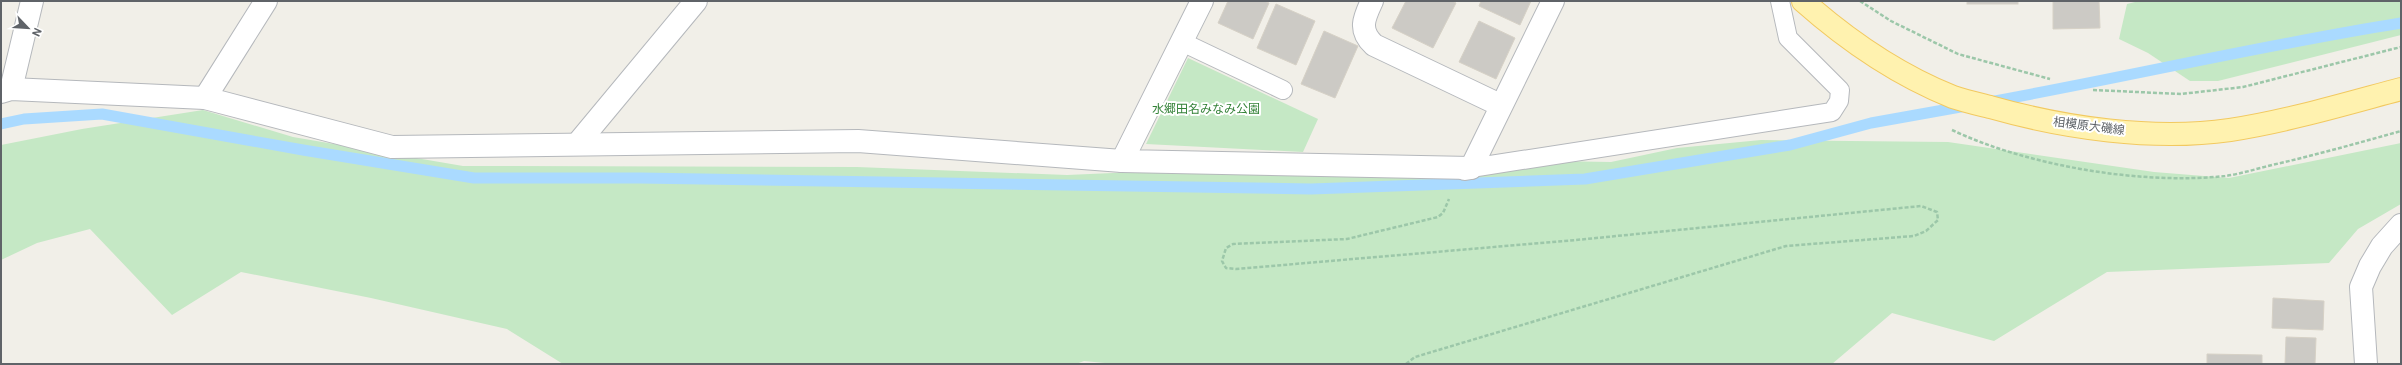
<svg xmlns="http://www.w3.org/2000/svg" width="2402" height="365" viewBox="0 0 2402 365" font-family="Roboto,'Noto Sans JP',sans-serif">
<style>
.green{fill:#c5e8c5}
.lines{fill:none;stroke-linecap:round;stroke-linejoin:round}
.stream{stroke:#aadaff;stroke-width:11}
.building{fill:#cccac5;stroke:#d6d1c6}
.service-casing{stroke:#b5b8bc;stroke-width:20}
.minor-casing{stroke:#b5b8bc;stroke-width:24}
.primary-casing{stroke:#f2c960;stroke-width:24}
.path{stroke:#9cc7a9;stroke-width:2.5;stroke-dasharray:4 2;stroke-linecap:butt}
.service{stroke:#fff;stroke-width:18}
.minor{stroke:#fff;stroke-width:22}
.primary{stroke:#fff2af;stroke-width:22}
.labels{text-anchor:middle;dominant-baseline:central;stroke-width:4;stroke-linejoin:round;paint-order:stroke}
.park-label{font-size:12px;fill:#348238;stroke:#fff}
.street-label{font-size:12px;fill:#5f6368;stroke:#fff}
</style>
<rect width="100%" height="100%" fill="#f1efe8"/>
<!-- green -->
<g class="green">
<path d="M2139,1H2401V35L2218,81H2190L2148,53L2119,39L2127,4Z"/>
<path d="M1188,58L1318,119L1303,152L1146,144Z"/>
<path d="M203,110L293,137L463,166L857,167L1067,175L1434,159L1611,162L1677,148L1761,140L1948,142L2154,172L2229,178L2401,143V204L2358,229L2329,263L2107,272L1994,341L1892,313L1832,364H1115L1084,361L1076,364H563L507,329L371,298L241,272L172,315L90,229L37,243L1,260V145L82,129Z"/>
</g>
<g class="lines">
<!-- stream -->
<g class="stream">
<path d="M1989,102C2127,77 2263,45 2401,23"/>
<path d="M1,124L24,119L102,114L303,150L474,178H640L1311,189L1585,179L1790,145L1871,123L1966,106"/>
</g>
</g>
<!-- building -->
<g class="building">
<path d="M1228,1H1264L1269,3L1253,39L1218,23Z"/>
<path d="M1406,1H1452L1456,3L1433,48L1392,28Z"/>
<path d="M1481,1H1531L1520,25L1479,6Z"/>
<rect x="1967" y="1" width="51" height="3"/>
<path d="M2053,1H2099L2100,28L2053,29Z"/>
<path d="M1276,4L1315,21L1296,65L1257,48Z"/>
<path d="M1479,21L1515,38L1496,79L1459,62Z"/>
<path d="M1324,31L1358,46L1335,98L1301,84Z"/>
<path d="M2273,298L2324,301L2323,330L2272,328Z"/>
<path d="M2286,337L2316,338L2315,364H2285Z"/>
<path d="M2207,354L2262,355V364H2207Z"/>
</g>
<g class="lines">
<!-- service casing -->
<g class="service-casing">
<g id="service">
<path d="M1182,42L1283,90"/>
<path d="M1471,168L1832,112L1839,101L1840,90L1788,38L1780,1"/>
</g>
</g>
<!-- minor casing -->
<g class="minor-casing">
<g id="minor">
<path d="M1202,1L1122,161L1471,168"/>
<path d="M1372,1C1364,18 1358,30 1374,45L1500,105"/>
<path d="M11,89L32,1"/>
<path d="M1,92L11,89L205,98L392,147L858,141L1122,161"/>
<path d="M205,98L266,1"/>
<path d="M578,143L696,1"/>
<path d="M1465,169L1471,168L1553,1"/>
<path d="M2366,364L2361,287L2370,266L2382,246L2401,225"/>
</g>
</g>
<!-- primary casing -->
<g class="primary-casing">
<path id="primary" d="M1803,1C1847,40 1898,75 1953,97C1965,101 1978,104 1990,107C2064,128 2153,141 2230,130C2288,121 2345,104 2401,89"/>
</g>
<!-- path -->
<g class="path">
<path d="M1860,1L1891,21L1958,54L2050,79"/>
<path d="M2093,90L2181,94L2243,87L2401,47"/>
<path d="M1952,130C2028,166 2142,185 2225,176C2240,174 2256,169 2272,165C2316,155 2358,143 2401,131"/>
<path d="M1406,364L1415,357L1786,246L1914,236L1926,231L1938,220L1937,212L1921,206L1576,240L1236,269L1226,268L1222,261L1226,248L1233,244L1347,239L1438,217L1443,213L1449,199"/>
</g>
<!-- service -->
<use href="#service" class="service"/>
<!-- minor -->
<use href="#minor" class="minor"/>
<!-- primary -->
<use href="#primary" class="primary"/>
</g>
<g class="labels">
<!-- park labels -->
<g class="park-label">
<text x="1206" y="109">水郷田名みなみ公園</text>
</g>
<!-- street labels -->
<g class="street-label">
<text transform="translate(2089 126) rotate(7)">相模原大磯線</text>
</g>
</g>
<!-- border -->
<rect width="2402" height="365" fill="none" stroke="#5f6368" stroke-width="4"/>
<!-- north arrow -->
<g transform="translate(28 28) rotate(115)" stroke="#ffffff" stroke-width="3" paint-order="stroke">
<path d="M0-3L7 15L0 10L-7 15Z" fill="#5f6368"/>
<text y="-6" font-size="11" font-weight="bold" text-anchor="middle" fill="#5f6368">N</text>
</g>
</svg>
